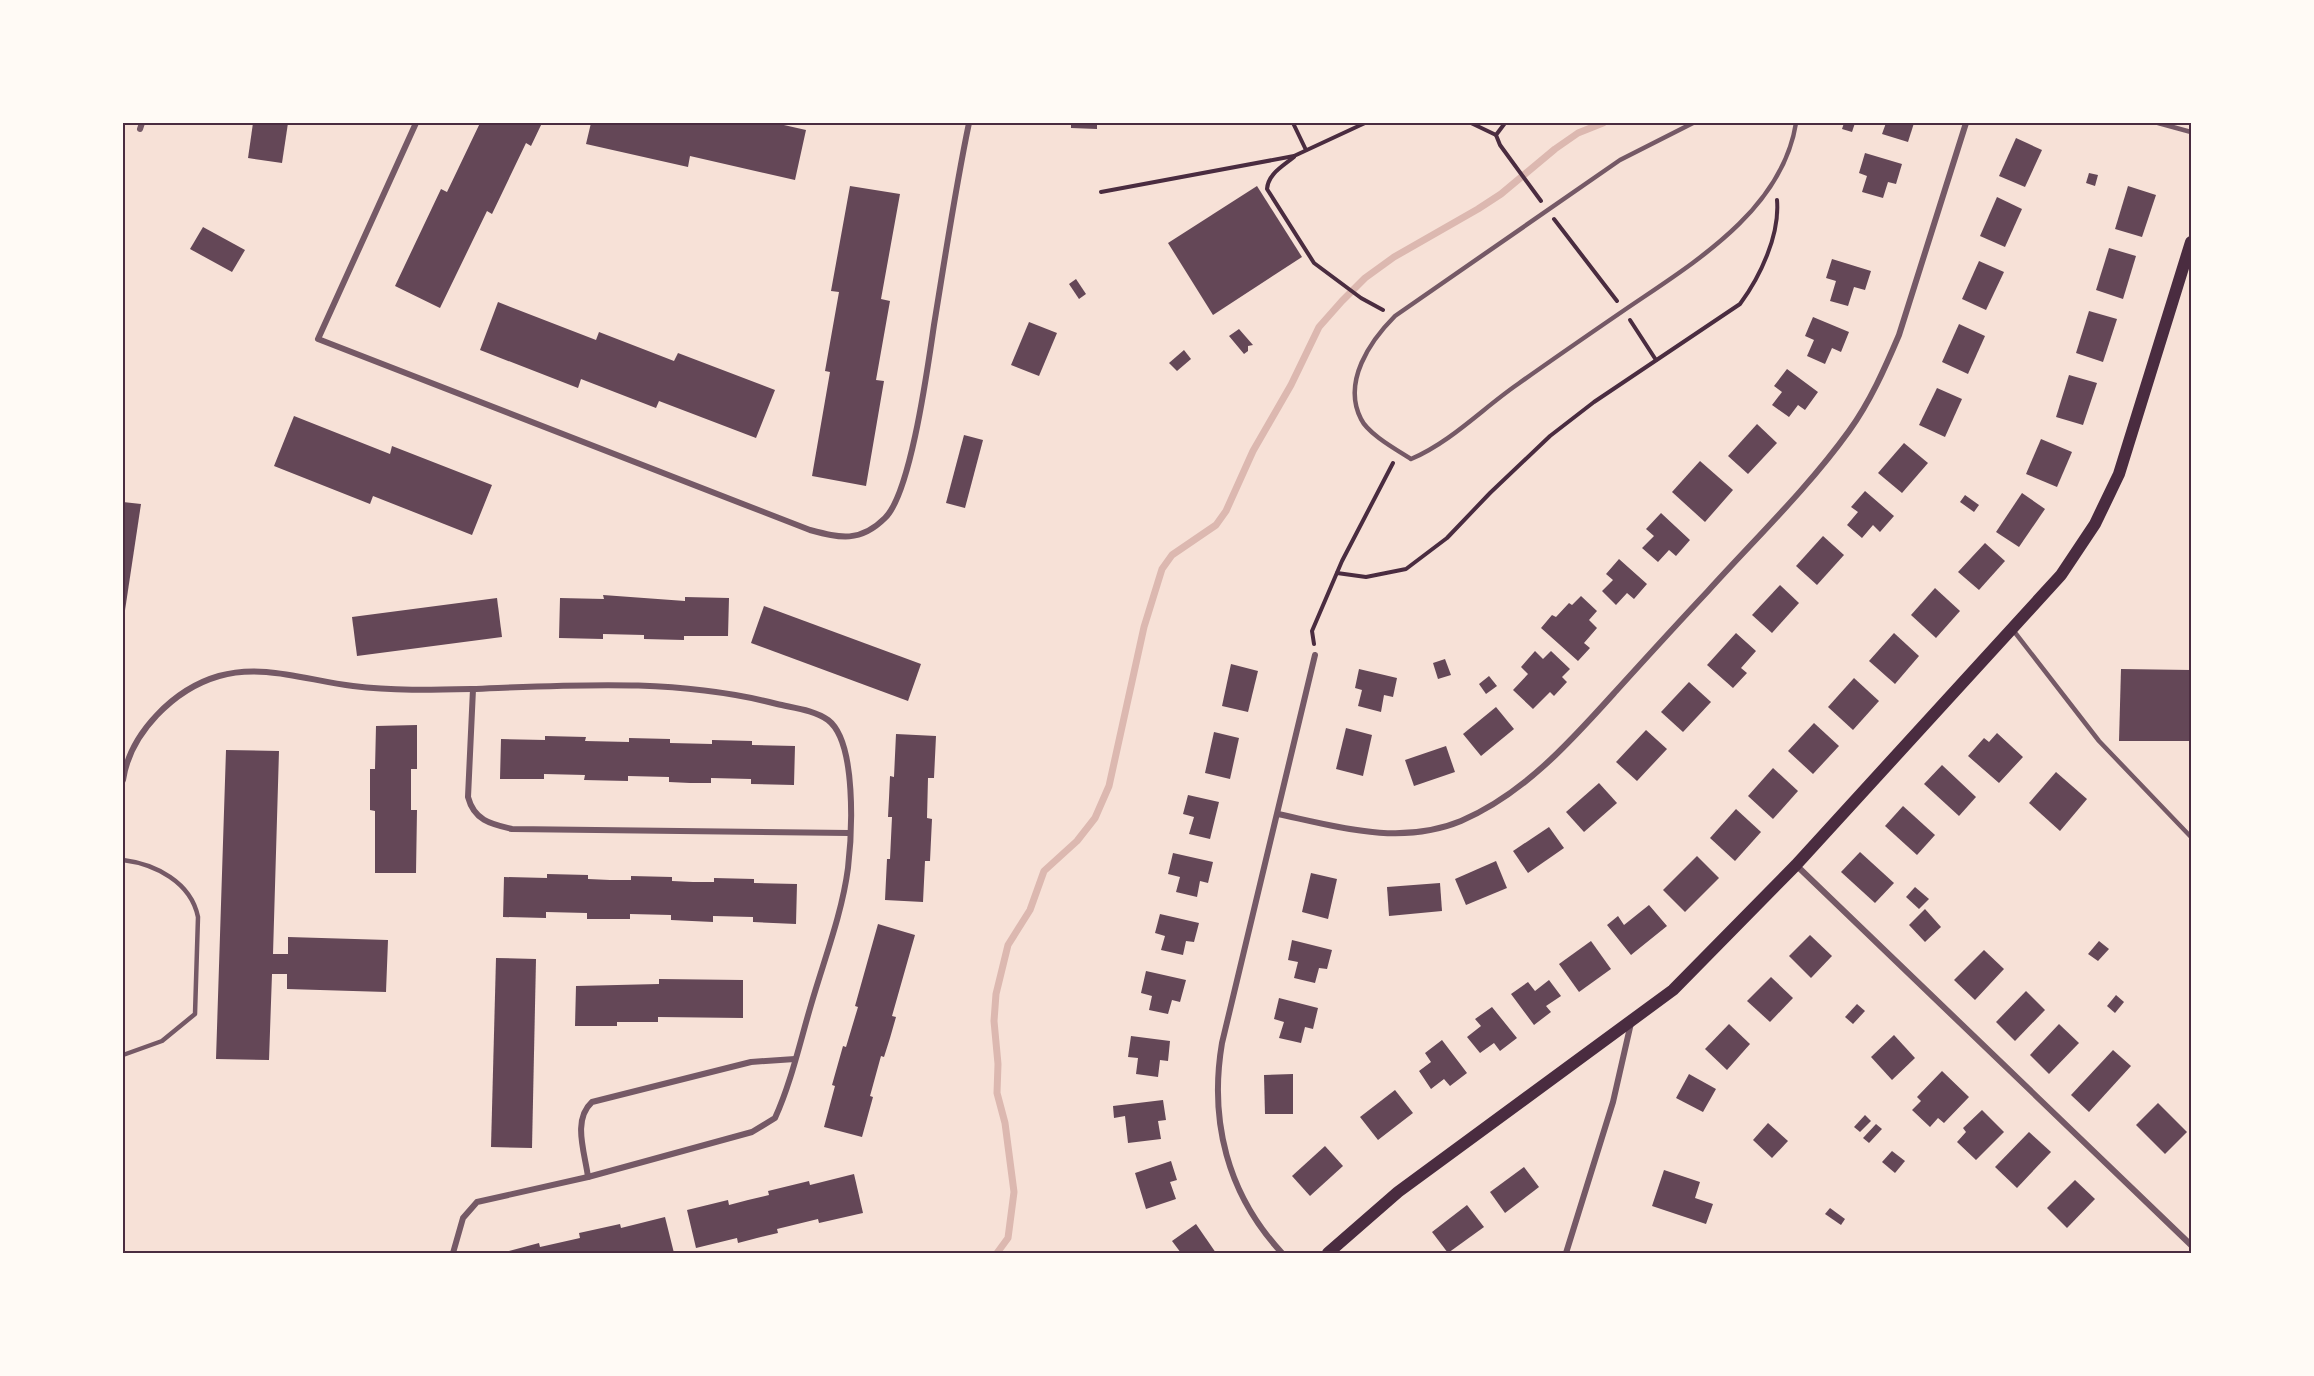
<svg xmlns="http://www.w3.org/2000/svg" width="2314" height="1376" viewBox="0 0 2314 1376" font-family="'Crimson Pro',serif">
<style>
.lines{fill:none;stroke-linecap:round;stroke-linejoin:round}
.stream{stroke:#dcb8b0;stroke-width:7}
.building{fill:#644757}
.path{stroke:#4a2c40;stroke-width:4}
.service{stroke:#755966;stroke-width:4.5}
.minor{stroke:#755966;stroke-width:6}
.secondary{stroke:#4a2c40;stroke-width:12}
.neatline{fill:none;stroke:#4a2c40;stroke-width:2}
</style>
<rect width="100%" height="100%" fill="#f7e1d7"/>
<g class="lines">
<!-- stream -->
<path class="stream" d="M997,1253L1008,1238L1014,1192L1005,1123L997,1093L998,1064L994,1021L996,994L1008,945L1030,910L1044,871L1077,841L1095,818L1109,786L1144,627L1162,569L1172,555L1216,525L1226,511L1253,451L1291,385L1319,327L1342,301L1365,278L1394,257L1478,209L1501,194L1555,149L1578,133L1603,123"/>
</g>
<!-- building -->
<g class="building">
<path d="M253,123H288L282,163L248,158Z"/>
<path d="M480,123H542L531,146L526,143L492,214L487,211L440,308L395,286L441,189L447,192Z"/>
<path d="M591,123H775L806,130L795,180L690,156L688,167L586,144Z"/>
<path d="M1071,123H1097V129L1071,128Z"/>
<path d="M1844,123H1855L1852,132L1842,129Z"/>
<path d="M1886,123H1914L1908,142L1882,134Z"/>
<path d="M2016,138L2042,150L2025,187L1999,176Z"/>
<path d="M1865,153L1902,164L1896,184L1888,182L1883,198L1862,192L1867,176L1859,173Z"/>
<path d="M2089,173L2098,175L2095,186L2086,183Z"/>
<path d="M850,186L900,194L881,299L890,301L876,380L884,381L866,486L812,476L830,372L825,371L839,292L831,291Z"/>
<path d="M1257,186L1302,257L1213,315L1168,243Z"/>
<path d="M2128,186L2156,195L2142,237L2115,229Z"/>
<path d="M1997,197L2022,209L2005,247L1980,236Z"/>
<path d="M203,227L245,250L232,272L190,249Z"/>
<path d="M2109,248L2136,256L2123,299L2096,290Z"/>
<path d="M1832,259L1871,271L1865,290L1854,287L1848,306L1830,301L1836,281L1826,278Z"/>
<path d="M1979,261L2004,272L1986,310L1962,299Z"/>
<path d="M1076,279L1086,294L1079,299L1069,284Z"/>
<path d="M498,302L596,340L599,332L674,361L678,353L775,390L756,438L659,401L656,408L581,379L578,388L480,350Z"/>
<path d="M2089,311L2117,319L2103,362L2076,353Z"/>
<path d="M1813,317L1849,332L1841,352L1832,348L1825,364L1807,356L1814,340L1805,336Z"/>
<path d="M1029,322L1057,333L1039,376L1011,365Z"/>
<path d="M1959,324L1985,336L1968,374L1942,362Z"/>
<path d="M1239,329L1253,345L1248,346V351L1244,354L1229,336Z"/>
<path d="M1184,350L1191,359L1177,371L1169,363Z"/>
<path d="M1787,369L1818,392L1805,410L1798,405L1789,417L1772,405L1782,392L1774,386Z"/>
<path d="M2069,375L2097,383L2083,425L2056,417Z"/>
<path d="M1937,388L1962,399L1945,437L1919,425Z"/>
<path d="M294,416L390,454L392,446L492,485L472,535L373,496L370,504L274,466Z"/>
<path d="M1757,424L1777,443L1748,474L1728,456Z"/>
<path d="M964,435L983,440L965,508L946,503Z"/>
<path d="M2041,439L2072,452L2057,487L2026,474Z"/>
<path d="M1904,443L1928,463L1902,493L1878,473Z"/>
<path d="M1700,461L1733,490L1705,522L1672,492Z"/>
<path d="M1865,491L1894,516L1880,532L1873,525L1862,538L1847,525L1858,512L1851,507Z"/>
<path d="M2022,493L2045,509L2019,547L1996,532Z"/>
<path d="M1965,495L1979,505L1974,512L1960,502Z"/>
<path d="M123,502L141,504L124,617H123Z"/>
<path d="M1661,513L1690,540L1676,556L1669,550L1658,562L1642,548L1654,536L1646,529Z"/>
<path d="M1823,536L1844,555L1817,585L1796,566Z"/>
<path d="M1985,543L2005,561L1979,590L1958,572Z"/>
<path d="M1619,559L1647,584L1634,599L1627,593L1616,605L1602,591L1613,580L1606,574Z"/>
<path d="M1780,585L1799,603L1772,633L1752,615Z"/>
<path d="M1935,588L1960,611L1936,638L1911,615Z"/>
<path d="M603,595L685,601V597L729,598L728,636H684V640L644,639V635L603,634V639L559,638L560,598L604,599Z"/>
<path d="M1581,596L1597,611L1589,620L1597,628L1584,643L1590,648L1578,661L1541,628L1552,615L1556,617L1569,603L1572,605Z"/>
<path d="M497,598L502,637L357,656L352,617Z"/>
<path d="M764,606L921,664L908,701L751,643Z"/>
<path d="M1736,633L1756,651L1741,668L1747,673L1733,688L1707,665Z"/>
<path d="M1894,633L1919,656L1895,684L1869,661Z"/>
<path d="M1535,651L1543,659L1551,651L1570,669L1562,677L1567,682L1554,696L1550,692L1533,709L1513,690L1528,674L1521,667Z"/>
<path d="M1445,659L1451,675L1438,679L1433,663Z"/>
<path d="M1231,664L1258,671L1248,712L1222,706Z"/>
<path d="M1359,669L1397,678L1393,697L1384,695L1381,712L1358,706L1362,690L1355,688Z"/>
<path d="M2121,669L2191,670V741H2119Z"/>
<path d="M1489,676L1497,686L1486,694L1479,684Z"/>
<path d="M1854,678L1879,701L1853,730L1828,707Z"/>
<path d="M1689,682L1711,702L1683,732L1661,712Z"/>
<path d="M1496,707L1514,729L1481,756L1463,734Z"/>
<path d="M1814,723L1839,746L1813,774L1788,751Z"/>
<path d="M417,725V769H411V810H417L416,873H375V811L370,810V769H375L376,726Z"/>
<path d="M1346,728L1372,735L1363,776L1336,769Z"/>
<path d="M1646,730L1667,749L1637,781L1616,762Z"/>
<path d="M1214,732L1239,738L1230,779L1205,773Z"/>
<path d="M1997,733L2023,757L1999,783L1968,756L1984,738L1989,742Z"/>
<path d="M896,734L936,736L934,778H928L927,818L932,819L930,861H925L923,902L885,900L887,859H890L892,817H888L889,798L890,776L894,777Z"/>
<path d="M545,736L586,737L585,741L629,742V738L670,739V743L712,744V740L752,741V745L795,746L794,785L751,784V779L711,778V783H690L669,782V777L628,776V781L584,780L585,775L544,774V779H500L501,739L545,740Z"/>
<path d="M1446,746L1455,772L1414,786L1405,760Z"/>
<path d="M226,750L279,751L273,954H288V937L388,940L386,992L287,989V974H272L269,1060L216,1059Z"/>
<path d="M1942,765L1976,797L1959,816L1924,784Z"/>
<path d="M1773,768L1798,791L1773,819L1748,796Z"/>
<path d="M2056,772L2087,799L2060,831L2029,803Z"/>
<path d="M1599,783L1617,803L1584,832L1566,812Z"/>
<path d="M1188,795L1219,802L1210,839L1189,834L1194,817L1183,814Z"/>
<path d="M1903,806L1935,835L1917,855L1885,826Z"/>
<path d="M1736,809L1761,832L1735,861L1710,838Z"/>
<path d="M1549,827L1564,848L1528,873L1513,851Z"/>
<path d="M1860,852L1894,883L1875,903L1841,872Z"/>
<path d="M1173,853L1213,862L1208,883L1200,881L1197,897L1176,892L1180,877L1168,874Z"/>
<path d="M1697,856L1719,878L1685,912L1663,890Z"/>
<path d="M1496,861L1507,888L1466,905L1455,879Z"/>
<path d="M1311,873L1337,879L1328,919L1302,912Z"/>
<path d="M547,874L588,875V879L610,880H631V876L672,877V881L693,882H714V878L754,879V883L797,884L796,924L753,922V917L713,916V922L671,920V915L630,914V919H587V913L546,912V918L503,917L504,877L547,878Z"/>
<path d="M1440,883L1442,911L1389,916L1387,887Z"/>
<path d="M1915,887L1929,899L1919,909L1906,897Z"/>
<path d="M1649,905L1667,926L1631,955L1607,925L1618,916L1624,925Z"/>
<path d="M1925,909L1941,927L1925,942L1909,925Z"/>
<path d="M1160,914L1199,923L1194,942L1186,941L1183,955L1161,950L1165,936L1155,933Z"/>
<path d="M878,924L915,935L892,1016L896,1017L890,1038L884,1057L881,1056L870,1096L873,1097L862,1137L824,1127L835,1086L832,1085L843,1046L846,1047L858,1007L855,1006Z"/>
<path d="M1810,935L1832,956L1811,978L1789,956Z"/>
<path d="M1292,940L1332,950L1327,969L1319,968L1315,983L1294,978L1298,962L1288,960Z"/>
<path d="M1591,941L1611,969L1579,992L1559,964Z"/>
<path d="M2099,941L2109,949L2098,961L2088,954Z"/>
<path d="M1984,950L2004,969L1975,1000L1954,980Z"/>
<path d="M496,958L536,959L532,1148L491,1147Z"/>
<path d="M1146,971L1186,980L1180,1002L1172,1000L1168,1014L1149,1010L1152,996L1141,993Z"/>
<path d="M1771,977L1793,998L1770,1022L1747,1001Z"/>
<path d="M659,979L743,980V1018L658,1017V1022H617V1026H575L576,986L659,984Z"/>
<path d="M1549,980L1561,996L1546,1006L1551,1012L1534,1025L1511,994L1528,982L1535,991Z"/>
<path d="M2026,991L2045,1010L2015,1041L1996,1022Z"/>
<path d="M2116,995L2124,1002L2115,1013L2107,1006Z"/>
<path d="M1279,998L1318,1008L1313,1029L1305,1027L1301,1043L1279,1038L1284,1022L1274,1019Z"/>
<path d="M1857,1004L1865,1011L1853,1024L1845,1017Z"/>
<path d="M1492,1007L1517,1038L1500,1051L1494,1043L1480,1053L1467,1037L1481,1026L1475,1019Z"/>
<path d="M1729,1024L1750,1044L1727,1070L1705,1049Z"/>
<path d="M2059,1024L2079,1043L2049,1074L2030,1055Z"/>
<path d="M1894,1035L1915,1058L1892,1080L1871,1057Z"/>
<path d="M1131,1036L1170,1041L1168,1061L1160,1060L1158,1077L1136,1074L1138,1058L1128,1057Z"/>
<path d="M1442,1040L1467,1073L1450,1086L1444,1079L1431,1089L1419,1071L1431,1062L1425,1053Z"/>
<path d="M2113,1050L2131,1066L2089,1112L2071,1095Z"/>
<path d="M1942,1071L1969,1097L1944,1123L1938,1118L1930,1127L1912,1110L1921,1101L1917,1097Z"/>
<path d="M1293,1074V1114H1265L1264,1075Z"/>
<path d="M1689,1074L1716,1089L1703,1112L1676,1098Z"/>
<path d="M1395,1090L1413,1113L1378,1140L1360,1117Z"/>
<path d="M1163,1100L1166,1120L1158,1121L1161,1139L1128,1143L1125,1116L1114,1118L1113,1106Z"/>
<path d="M2158,1103L2187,1132L2165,1154L2136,1125Z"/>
<path d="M1982,1110L2004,1132L1976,1160L1957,1142L1966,1132L1963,1128Z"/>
<path d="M1865,1115L1871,1121L1860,1132L1854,1127Z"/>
<path d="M1768,1123L1788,1141L1772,1158L1753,1140Z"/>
<path d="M1876,1124L1882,1129L1869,1143L1863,1138Z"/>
<path d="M2029,1132L2051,1152L2017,1188L1995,1167Z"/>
<path d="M1325,1146L1343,1166L1310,1196L1292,1176Z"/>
<path d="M1892,1151L1905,1161L1895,1173L1882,1162Z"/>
<path d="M1171,1161L1177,1180L1170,1182L1176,1199L1146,1209L1135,1173Z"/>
<path d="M1524,1167L1539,1187L1505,1213L1490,1192Z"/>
<path d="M1664,1170L1700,1182L1695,1198L1713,1204L1706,1224L1652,1206Z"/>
<path d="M854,1174L863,1213L819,1223L818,1219L777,1229L778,1233L757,1238L738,1243L737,1238L696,1248L687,1210L728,1200L729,1205L748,1200L769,1195L768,1191L809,1181L810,1185Z"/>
<path d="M2075,1180L2095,1199L2067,1228L2047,1208Z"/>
<path d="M1467,1205L1484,1227L1448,1253L1432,1232Z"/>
<path d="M1830,1208L1845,1219L1841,1225L1825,1214Z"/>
<path d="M665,1217L674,1253H501L539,1243L540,1247L580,1238L579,1233L620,1224L621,1228Z"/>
<path d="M1196,1224L1216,1253H1181L1172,1241Z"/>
</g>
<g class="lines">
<!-- path -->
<g class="path">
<path d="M1293,123L1306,150"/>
<path d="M1471,123L1496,135"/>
<path d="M1505,123L1496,135L1500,145L1541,201"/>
<path d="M1294,157C1283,166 1268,174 1267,189L1314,263L1361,298L1383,310"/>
<path d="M1101,192L1294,156L1365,123"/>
<path d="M1554,219L1617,301"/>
<path d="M1630,320L1656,360"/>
<path d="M1337,573L1366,577L1406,569L1447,538L1490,493L1550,436L1594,402L1740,304C1760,277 1780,235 1777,200"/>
<path d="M1314,644L1312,631L1342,561L1393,463"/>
</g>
<!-- service -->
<g class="service">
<path d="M1693,123L1620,160L1395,316C1370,341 1342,382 1361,419C1368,434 1397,450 1411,459C1451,442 1483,408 1518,384C1553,359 1588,335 1623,311C1690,265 1782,212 1796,123"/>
<path d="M2158,123L2191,132"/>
<path d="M2013,630L2099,741L2191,837"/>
<path d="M123,860C155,864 191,882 198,917L195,1014L162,1041L123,1055"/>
</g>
<!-- minor -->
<g class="minor">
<path d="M416,123L318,339L810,530C840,538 860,543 885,518C911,493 928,365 934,325C945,258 955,190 969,123"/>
<path d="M140,129L142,123"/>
<path d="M473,689L468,797C474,820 490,824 512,829L849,833"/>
<path d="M123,780C130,733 174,689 219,676C263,663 309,681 353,686C392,691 432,690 471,689C575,685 676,678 777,704C794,708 814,710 828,720C857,742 852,834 848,868C842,914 824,960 811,1005C800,1042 791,1083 775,1118L752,1132L588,1177L477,1202L463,1218L453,1253"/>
<path d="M1278,814C1338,827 1401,846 1461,821C1524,794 1571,741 1616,691C1646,658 1677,624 1708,591C1755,539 1808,488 1849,431C1870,402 1885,368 1899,335L1966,123"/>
<path d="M1796,865L2191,1245"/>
<path d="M588,1177C585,1153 572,1120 592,1102L751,1062L795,1059"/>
<path d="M1282,1253C1227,1194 1209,1120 1222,1043L1315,655"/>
<path d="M1566,1253L1613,1102L1631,1023"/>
</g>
<!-- secondary -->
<path class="secondary" d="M1328,1253L1398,1192L1673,990L1796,865L2061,575L2095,524L2119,474L2191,242"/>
</g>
<!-- border -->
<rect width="2314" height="1376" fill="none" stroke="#fffaf5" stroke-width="249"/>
<rect x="124" y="124" width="2066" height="1128" class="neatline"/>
</svg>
